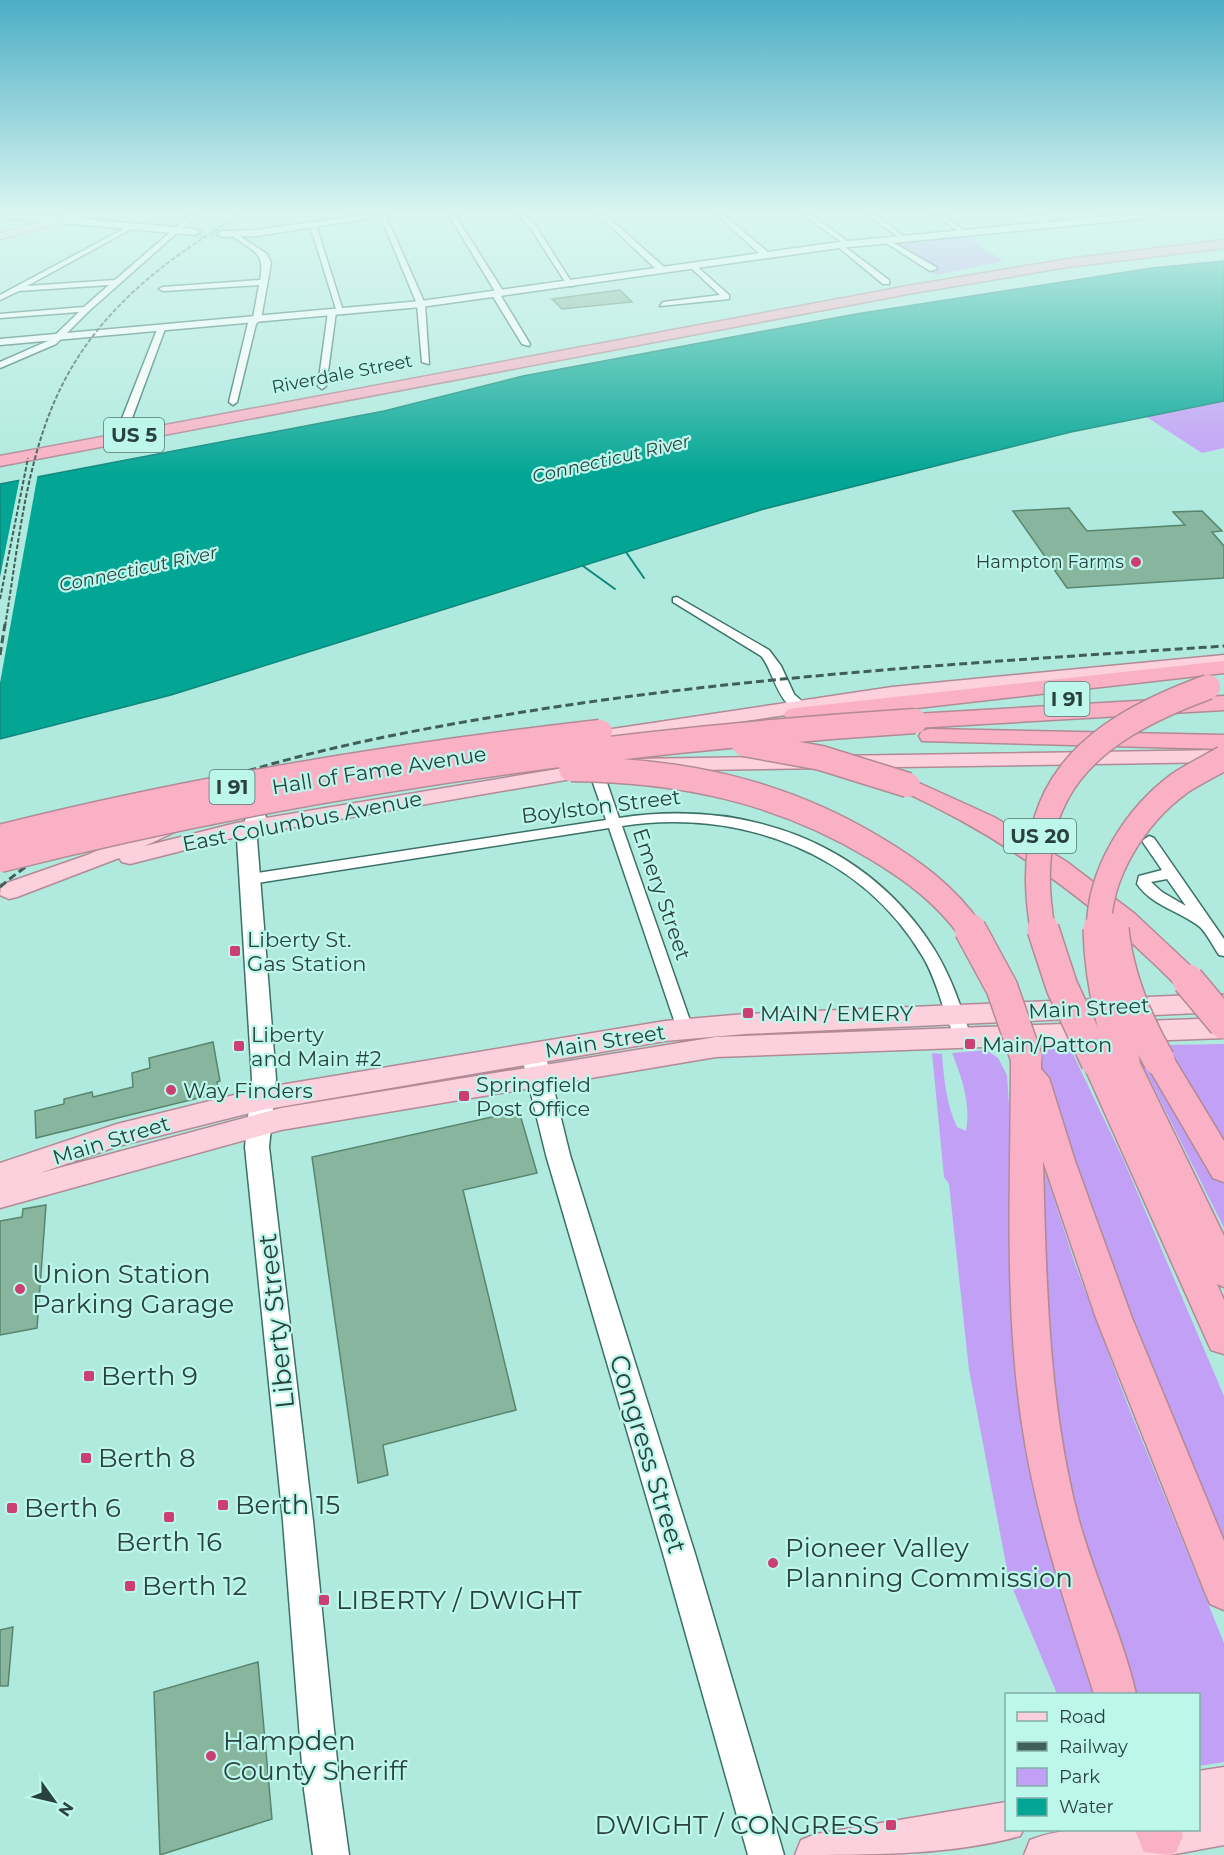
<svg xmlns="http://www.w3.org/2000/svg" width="1224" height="1855" viewBox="0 0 1224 1855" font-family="Montserrat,sans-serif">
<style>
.green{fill:#c2a0f6}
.water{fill:#03a594;stroke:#0f877a;stroke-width:1.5}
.pier{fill:#b0eadf}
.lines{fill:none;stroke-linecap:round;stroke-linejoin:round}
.stream{stroke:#0f877a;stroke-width:2}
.building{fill:#87b59d;stroke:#58856e;stroke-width:1.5}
.secondary-tunnel{stroke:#95c8bf;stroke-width:10;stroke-dasharray:10 5;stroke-linecap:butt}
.street-casing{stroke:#3b7168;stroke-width:3}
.secondary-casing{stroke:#3b7168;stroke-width:3}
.primary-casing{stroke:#b18a95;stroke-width:3}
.highway-casing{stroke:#b18a95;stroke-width:3}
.street{fill:#fff;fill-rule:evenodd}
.secondary{fill:#fff;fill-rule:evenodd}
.primary{fill:#fcd0dc;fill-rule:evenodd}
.highway{fill:#fab1c5;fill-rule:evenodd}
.rail-far1{stroke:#415f59;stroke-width:2;stroke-dasharray:4.5 2;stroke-linecap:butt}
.rail{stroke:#415f59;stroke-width:3;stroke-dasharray:8 4;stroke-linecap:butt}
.highway-bridge-far1-casing{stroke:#b18a95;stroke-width:27;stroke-linecap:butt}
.highway-bridge-casing{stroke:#b18a95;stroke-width:34;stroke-linecap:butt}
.highway-bridge-far1{stroke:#fab1c5;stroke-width:24}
.highway-bridge{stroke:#fab1c5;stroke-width:31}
.poi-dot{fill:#cb3f73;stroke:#bdf7ec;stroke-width:2}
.labels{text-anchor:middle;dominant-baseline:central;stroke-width:4.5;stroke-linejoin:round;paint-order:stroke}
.far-street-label{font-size:18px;fill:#2a423d;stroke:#bdf7ec}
.far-water-label{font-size:18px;font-style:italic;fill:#28443f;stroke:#bdf7ec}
.far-poi-label{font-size:18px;fill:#2a423d;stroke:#bdf7ec;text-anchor:end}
.shield{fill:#bdf7ec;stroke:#567872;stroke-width:1.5}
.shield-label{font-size:20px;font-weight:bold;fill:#2a423d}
.street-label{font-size:21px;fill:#2a423d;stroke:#bdf7ec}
.poi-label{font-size:21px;fill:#2a423d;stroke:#bdf7ec;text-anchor:start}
.near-poi-label{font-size:26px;fill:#2a423d;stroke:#bdf7ec;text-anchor:start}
.near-street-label{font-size:26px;fill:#2a423d;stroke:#bdf7ec}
</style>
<rect width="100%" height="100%" fill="#b0eadf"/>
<!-- green -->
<g class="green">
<path d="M964,235L1003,261L936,275L888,242Z"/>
<path d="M1224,401V448L1202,453L1145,416Z"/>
<path d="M1224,1044V1152L1162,1045Z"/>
<path d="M1070,1048L1124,1161L1224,1396V1548C1156,1384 1092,1219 1036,1050Z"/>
<path d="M986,1050L998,1058L1007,1075L1013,1166L1102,1694H1057L1009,1580L969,1370L949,1184L944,1177L932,1053L942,1054C944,1079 946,1103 957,1127L966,1131C971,1104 962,1078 952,1053Z"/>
<path d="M1151,1061L1224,1184V1228L1141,1062Z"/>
<path d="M1038,1149L1075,1264L1128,1406L1224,1643V1762L1199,1766L1198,1694H1126L1087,1575L1052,1408Z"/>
</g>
<!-- water -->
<path class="water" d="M1224,261V401L1071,432L764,509L171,695L0,739V484L384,411L523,376L856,314L1152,268Z"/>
<!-- pier -->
<path class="pier" d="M38,473L0,683V577L20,477Z"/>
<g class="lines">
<!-- stream -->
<g class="stream">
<path d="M626,552L644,578"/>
<path d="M583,566L615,589"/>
</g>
</g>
<!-- building -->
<g class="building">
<path d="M620,290L632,302L562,309L552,299Z"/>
<path d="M1069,508L1087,531L1185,525L1173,512L1202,511L1222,531L1212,532L1224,546V578L1067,588L1013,511Z"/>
<path d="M213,1042L220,1081L217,1082L219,1093L36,1138L35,1111L64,1104V1099L92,1092L93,1097L133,1087L132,1073L150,1068L149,1058Z"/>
<path d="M519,1111L537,1173L463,1190L516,1410L383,1445L388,1475L358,1483L312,1157Z"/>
<path d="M46,1205L37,1328L0,1335V1221L22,1217L23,1209Z"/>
<path d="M13,1627L8,1686H0V1630Z"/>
<path d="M258,1662L272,1819L160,1855L154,1692Z"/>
</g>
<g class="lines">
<!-- secondary-tunnel -->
<path class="secondary-tunnel" d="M195,232L222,234"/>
<!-- street casing -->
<g class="street-casing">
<g id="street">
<path d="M190,215H197L89,311L56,344L0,368V362L50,340L79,312L0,318V314L84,307L109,285L19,291L0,300V295L129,226H133V228L27,286L115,280Z"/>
<path d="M380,215L386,216L425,304L429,364L422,362L417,304Z"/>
<path d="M449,215H455L505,294L501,296L530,344L529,346L522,344L492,295L496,293Z"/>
<path d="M518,215H525L535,225L574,286H568L529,226Z"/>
<path d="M599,215H606L665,268V272H659Z"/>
<path d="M717,215H724L768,252V256H762Z"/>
<path d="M804,215H812L851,244L845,245Z"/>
<path d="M868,215H876L906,238L901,239Z"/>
<path d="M935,215H943L966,232L961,233Z"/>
<path d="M1030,215H1038L1052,224L1047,225Z"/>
<path d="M313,223L316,225L344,314L337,312L310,225Z"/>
<path d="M231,233H235L267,254L271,263L261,319L256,324L237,402L233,405L229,402L248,323L253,318L259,285L163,291L159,289L163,287L260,280C266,251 252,251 231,235Z"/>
<path d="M885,238L936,267L937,269L930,271L883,241Z"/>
<path d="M837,244H841L889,280V284H883L837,246Z"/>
<path d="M693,263L729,295V299L660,306L663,302L720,295L690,267Z"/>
<path d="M332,310L336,312L326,386L322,389L318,386L328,312Z"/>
<path d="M158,327L165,329L131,421L123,423L121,421Z"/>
<path d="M677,597L769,650L781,666L794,694L807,706L805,709C779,714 774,670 761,656L673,602V598Z"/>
<path d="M597,760L604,764L606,780L619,818C743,799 865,840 934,949C951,976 961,1007 971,1037L969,1041H957C943,1015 939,984 923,957C861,852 739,808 622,826L693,1029L691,1033H679L677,1029L609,828L250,884L243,879L250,874L606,820L592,780L590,764Z"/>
<path d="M1149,836L1154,838L1224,939V956L1219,955C1213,946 1207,934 1200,927C1180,911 1152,906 1137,884L1139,876L1162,870L1142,841ZM1167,879L1186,906L1162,892L1151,882Z"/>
</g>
</g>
<!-- secondary casing -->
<g class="secondary-casing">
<g id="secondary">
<path d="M3,215H41L195,229L200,232L195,235L8,218Z"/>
<path d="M364,215H391L256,236L222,237L217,234L222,231L256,230Z"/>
<path d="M1120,215H1156L1151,218L839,248L421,307L0,345V339L421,301L839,242Z"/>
<path d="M261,784L270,790L264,807L266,818L257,839L276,1079L269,1147L313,1521L340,1790L349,1855H313L304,1790L283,1521L245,1147L252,1079L237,839C240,833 243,827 245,821C249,809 242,789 261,784Z"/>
<path d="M533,1044L541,1047L545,1053L570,1155L696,1557L784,1855H748L664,1557L546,1155L521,1053L525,1047Z"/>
</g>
</g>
<!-- primary casing -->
<g class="primary-casing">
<g id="primary">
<path d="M70,215H89L0,239V233Z"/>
<path d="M1224,655V667L892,699L579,746L572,744L569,740L572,736L579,734L892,687Z"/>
<path d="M1224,750V762L631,771L624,769L621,765L624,761L631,759Z"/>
<path d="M593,763L600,764L604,769L600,774L236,837L130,864L122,862L119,858L17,897L9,899L0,895L1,885L87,855L171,818L179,820L182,825L179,830L145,846L236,823Z"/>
<path d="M1219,994L1224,995V1011L1219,1012L745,1034L665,1041L262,1110L118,1146L40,1173L281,1108L716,1037L1224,1018V1038L716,1057L281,1130L0,1208V1163L117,1124L262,1088L665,1021L745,1014Z"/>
<path d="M1224,1767V1845L1170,1855H1024L1030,1840C1078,1821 1147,1830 1198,1830V1771Z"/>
<path d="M1006,1802V1830H1023L1020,1836C954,1855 867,1855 795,1855L801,1840L816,1834Z"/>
</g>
</g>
<!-- highway casing -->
<g class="highway-casing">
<g id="highway">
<path d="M1224,240V248L1068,267L913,293L0,466V456L913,285L1068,259Z"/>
<path d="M1224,661V673L795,722L787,720L784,715L787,710L795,708Z"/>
<path d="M1224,696V710L915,728L907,726L904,721L907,716L915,714Z"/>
<path d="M930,729L1224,735V749L922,741L919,736L922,731Z"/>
<path d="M908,778L994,817L1067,862L1135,914L1198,973L1202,980L1198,987L1188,990L1178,987C1096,904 1006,838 900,790L896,785L900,780Z"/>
<path d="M1026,1046L1037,1049L1041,1057V1069L1049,1078L1075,1161L1132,1318L1224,1541V1610L1210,1604L1204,1590L1096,1318L1043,1161C1046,1279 1048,1398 1077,1513C1093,1575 1122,1633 1136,1694H1094C1065,1603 1034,1512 1021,1417C1004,1300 1011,1175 1011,1057L1015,1049Z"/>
<path d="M1159,1049L1170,1052L1224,1141V1182L1213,1178L1144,1060L1148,1052Z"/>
<path d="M1124,1050L1135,1053L1139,1061L1224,1236V1287L1217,1284L1224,1300V1354L1211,1350L1082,1062L1086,1054L1097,1051L1108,1054L1110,1059L1113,1053Z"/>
<path d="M1135,1830H1181L1183,1836L1176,1852L1170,1855L1144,1852Z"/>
</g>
</g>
<!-- street -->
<use href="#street" class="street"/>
<!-- secondary -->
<use href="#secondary" class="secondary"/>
<!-- primary -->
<use href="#primary" class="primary"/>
<!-- highway -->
<use href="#highway" class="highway"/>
<!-- rail-far1 -->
<g class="rail-far1">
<path d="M0,599L28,458"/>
<path d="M5,626C19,543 26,449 68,374C107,303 172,255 241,215"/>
</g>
<!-- rail -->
<g class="rail">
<path d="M0,655L5,624"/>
<path d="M0,849L78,828"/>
<path d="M0,887C51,843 111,820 173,796C282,755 396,733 511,714C747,675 986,662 1224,646"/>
</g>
<!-- highway-bridge-far1 casing -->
<g class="highway-bridge-far1-casing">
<g id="highway-bridge-far1">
<path d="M744,744L821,758L908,785"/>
<path d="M571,769C681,770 781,791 875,848C912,870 946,895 971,931"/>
<path d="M0,837C198,787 398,755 600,732"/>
<path d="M0,860C299,784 608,741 915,721"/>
<path d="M1113,926V931"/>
<path d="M1043,931C1018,792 1085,732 1208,687"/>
<path d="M1099,931C1098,874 1135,816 1180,783C1194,774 1210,766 1224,758"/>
</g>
</g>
<!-- highway-bridge casing -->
<g class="highway-bridge-casing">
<g id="highway-bridge">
<path d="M970,929L1002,988L1026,1057"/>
<path d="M1043,929L1062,987L1097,1062"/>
<path d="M1099,929C1100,976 1109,1017 1124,1061"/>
<path d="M1113,929C1118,977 1135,1019 1159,1060"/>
<path d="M1188,980L1224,1023"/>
</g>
</g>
<!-- highway-bridge-far1 -->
<use href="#highway-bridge-far1" class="highway-bridge-far1"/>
<!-- highway-bridge -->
<use href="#highway-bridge" class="highway-bridge"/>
</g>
<!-- sky -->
<linearGradient id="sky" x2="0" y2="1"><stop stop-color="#4caec6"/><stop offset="0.45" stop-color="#dbf6f1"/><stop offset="1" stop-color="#dbf6f1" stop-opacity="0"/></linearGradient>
<rect width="1224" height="475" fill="url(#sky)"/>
<!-- markers -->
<g class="poi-dot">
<circle cx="1136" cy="562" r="6"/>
<rect x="229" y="945" width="12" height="12" rx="3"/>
<rect x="742" y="1007" width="12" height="12" rx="3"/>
<rect x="964" y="1038" width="12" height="12" rx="3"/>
<rect x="233" y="1040" width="12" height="12" rx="3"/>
<circle cx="171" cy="1090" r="6"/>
<rect x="458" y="1090" width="12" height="12" rx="3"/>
<circle cx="20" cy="1289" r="6"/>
<rect x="83" y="1370" width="12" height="12" rx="3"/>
<rect x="80" y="1452" width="12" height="12" rx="3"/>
<rect x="217" y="1499" width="12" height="12" rx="3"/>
<rect x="6" y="1502" width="12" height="12" rx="3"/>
<rect x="163" y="1511" width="12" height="12" rx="3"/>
<circle cx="773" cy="1563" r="6"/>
<rect x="124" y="1580" width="12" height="12" rx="3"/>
<rect x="318" y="1594" width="12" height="12" rx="3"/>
<circle cx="211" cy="1756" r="6"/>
<rect x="885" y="1819" width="12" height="12" rx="3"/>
</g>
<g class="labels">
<!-- far-street labels -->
<g class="far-street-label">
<text transform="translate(342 374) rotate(-11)">Riverdale Street</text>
</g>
<!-- far-water labels -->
<g class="far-water-label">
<text transform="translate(611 459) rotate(-13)">Connecticut River</text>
<text transform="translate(138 569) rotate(-12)">Connecticut River</text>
</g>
<!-- far-poi labels -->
<g class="far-poi-label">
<text x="1124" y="562">Hampton Farms</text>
</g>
<!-- shield labels -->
<g class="shield">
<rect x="104" y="418" width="60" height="34" rx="4.5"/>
<rect x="1044.5" y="682" width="45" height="34" rx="4.5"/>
<rect x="209.5" y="770" width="45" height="34" rx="4.5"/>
<rect x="1004" y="819" width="72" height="34" rx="4.5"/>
</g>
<g class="shield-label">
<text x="134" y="435">US 5</text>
<text x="1067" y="699">I 91</text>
<text x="232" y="787">I 91</text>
<text x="1040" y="836">US 20</text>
</g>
<!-- street labels -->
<g class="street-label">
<text transform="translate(379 770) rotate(-9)">Hall of Fame Avenue</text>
<text transform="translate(601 806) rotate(-7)">Boylston Street</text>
<text transform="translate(302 821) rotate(-11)">East Columbus Avenue</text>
<text transform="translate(662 894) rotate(71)">Emery Street</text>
<text transform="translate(1089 1008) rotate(-3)">Main Street</text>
<text transform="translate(605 1041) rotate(-9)">Main Street</text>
<text transform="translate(111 1140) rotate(-17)">Main Street</text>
</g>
<!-- poi labels -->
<g class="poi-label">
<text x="247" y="939">Liberty St.<tspan x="247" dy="24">Gas Station</tspan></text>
<text x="760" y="1013">MAIN / EMERY</text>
<text x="251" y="1034">Liberty<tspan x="251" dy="24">and Main #2</tspan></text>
<text x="982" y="1044">Main/Patton</text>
<text x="476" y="1084">Springfield<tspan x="476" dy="24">Post Office</tspan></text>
<text x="183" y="1090">Way Finders</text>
</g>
<!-- near-poi labels -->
<g class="near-poi-label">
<text x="32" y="1274">Union Station<tspan x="32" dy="30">Parking Garage</tspan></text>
<text x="101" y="1376">Berth 9</text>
<text x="98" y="1458">Berth 8</text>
<text x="235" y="1505">Berth 15</text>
<text x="24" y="1508">Berth 6</text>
<text x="169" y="1542" text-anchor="middle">Berth 16</text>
<text x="785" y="1548">Pioneer Valley<tspan x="785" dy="30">Planning Commission</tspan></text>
<text x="142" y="1586">Berth 12</text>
<text x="336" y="1600">LIBERTY / DWIGHT</text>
<text x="223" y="1741">Hampden<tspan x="223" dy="30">County Sheriff</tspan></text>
<text x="879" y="1825" text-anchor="end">DWIGHT / CONGRESS</text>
</g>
<!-- near-street labels -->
<g class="near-street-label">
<text transform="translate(276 1321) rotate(-96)">Liberty Street</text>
<text transform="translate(648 1454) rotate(73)">Congress Street</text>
</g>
</g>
<!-- legend -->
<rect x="1005" y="1693" width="195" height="138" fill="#bdf7ec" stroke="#82afa6" stroke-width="1.5"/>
<rect x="1017" y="1712" width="30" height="9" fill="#fcd0dc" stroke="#82afa6" stroke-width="1.5"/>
<text x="1059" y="1723" font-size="18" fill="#2a423d">Road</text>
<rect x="1017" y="1742" width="30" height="9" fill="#415f59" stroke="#82afa6" stroke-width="1.5"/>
<text x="1059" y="1753" font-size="18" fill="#2a423d">Railway</text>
<rect x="1017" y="1768" width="30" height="18" fill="#c2a0f6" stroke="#82afa6" stroke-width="1.5"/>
<text x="1059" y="1783" font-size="18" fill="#2a423d">Park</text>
<rect x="1017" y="1798" width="30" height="18" fill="#03a594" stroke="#82afa6" stroke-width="1.5"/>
<text x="1059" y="1813" font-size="18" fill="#2a423d">Water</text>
<!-- north arrow -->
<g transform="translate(54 1801) rotate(124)" stroke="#bdf7ec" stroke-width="4.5" paint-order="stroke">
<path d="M0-4.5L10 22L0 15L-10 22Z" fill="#2a423d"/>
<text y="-9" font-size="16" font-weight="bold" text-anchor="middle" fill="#2a423d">N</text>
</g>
</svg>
